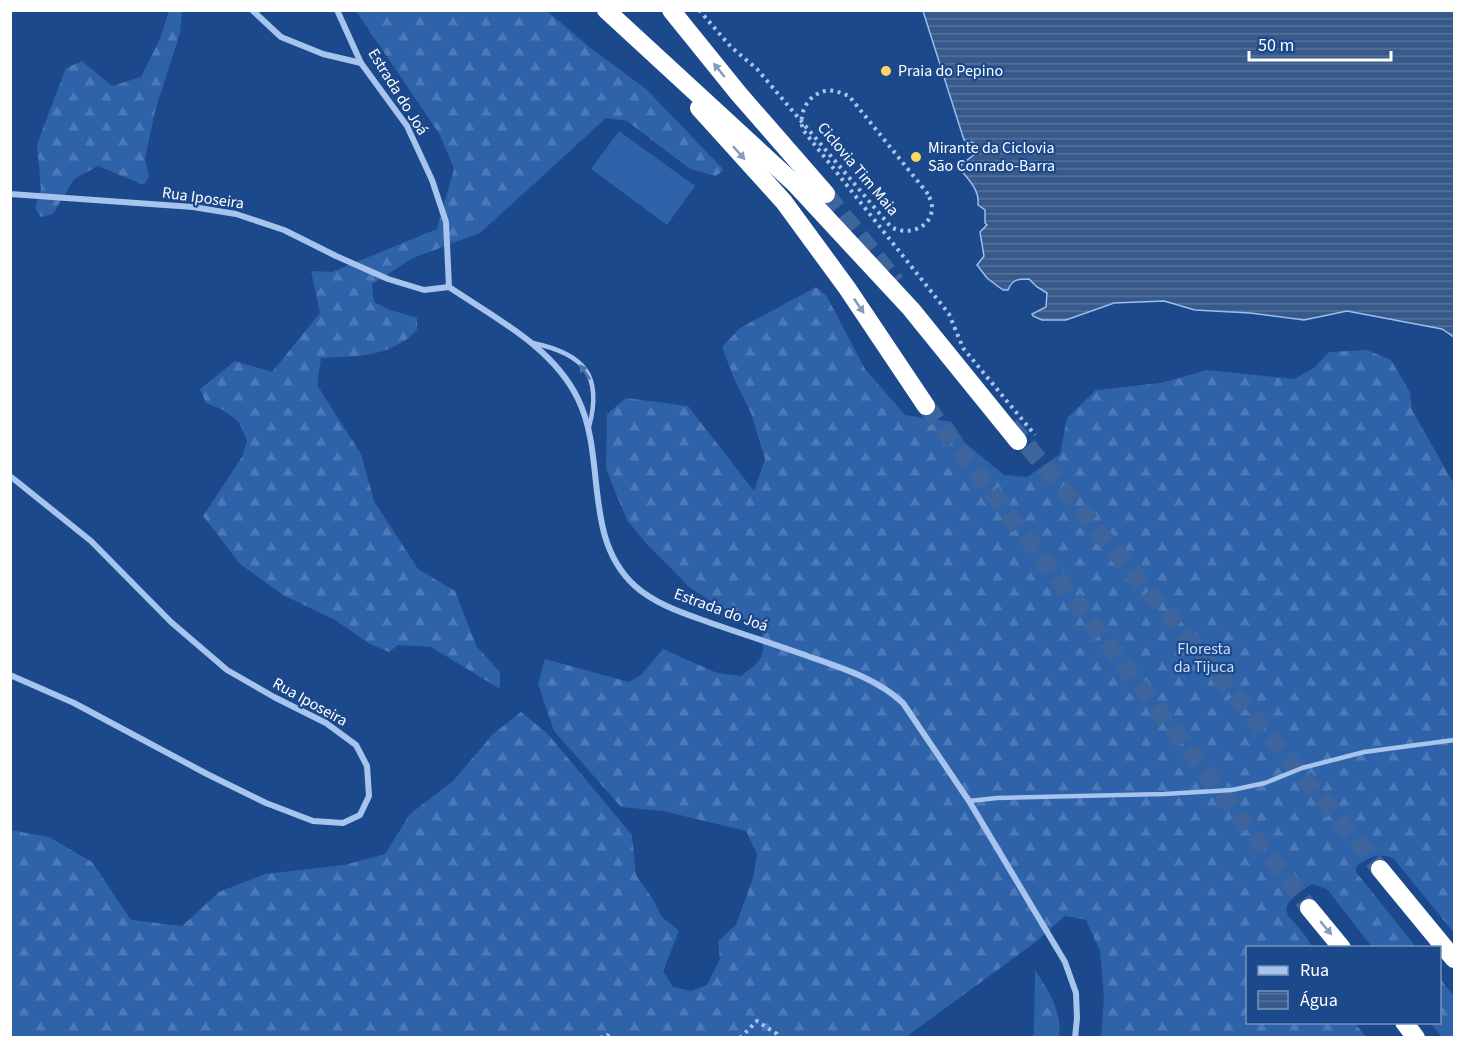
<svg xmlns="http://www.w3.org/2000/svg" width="1465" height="1048" viewBox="0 0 1465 1048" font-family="'Source Sans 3',sans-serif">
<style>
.forest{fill:url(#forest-firs)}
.garden{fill:#2e62a9}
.water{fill:url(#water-rules);stroke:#99bfef;stroke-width:1.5}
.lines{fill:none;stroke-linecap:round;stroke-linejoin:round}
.highway-tunnel{stroke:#3d649c;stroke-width:18;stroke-dasharray:18 9;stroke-linecap:butt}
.path{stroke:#a6c4ed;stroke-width:4;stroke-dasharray:3 4.5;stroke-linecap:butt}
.lane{stroke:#a6c4ed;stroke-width:4.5}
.street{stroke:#a6c4ed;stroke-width:6}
.highway{stroke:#fff;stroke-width:18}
.path-bridge{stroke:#a6c4ed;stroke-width:4;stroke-dasharray:3 4.5;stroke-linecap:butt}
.oneway{fill:#829bbf}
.oneway2{fill:#4c74ad}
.poi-dot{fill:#fed663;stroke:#1b498b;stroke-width:2}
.labels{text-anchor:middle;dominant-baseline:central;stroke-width:4.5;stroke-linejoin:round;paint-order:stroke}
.poi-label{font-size:16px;fill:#fff;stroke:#1b498b;text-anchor:start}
.street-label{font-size:16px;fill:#fff;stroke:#1b498b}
.park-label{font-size:16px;fill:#ccdff9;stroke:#1b498b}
</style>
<defs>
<pattern id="forest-firs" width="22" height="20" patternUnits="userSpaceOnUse" patternTransform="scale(1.5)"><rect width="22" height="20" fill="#2e62a9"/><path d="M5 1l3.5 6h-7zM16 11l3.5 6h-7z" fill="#4d7ab6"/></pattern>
<pattern id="water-rules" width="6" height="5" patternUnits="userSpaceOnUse" patternTransform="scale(1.5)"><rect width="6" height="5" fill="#385a8a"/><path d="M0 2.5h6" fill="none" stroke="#56739c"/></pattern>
</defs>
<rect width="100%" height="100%" fill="#1b498b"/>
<!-- forest -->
<g class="forest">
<path d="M169,11H182L180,33L155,111L145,159L149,177L144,185L98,166L74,179L53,214L41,217L35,208L41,189L37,144L66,68L82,61L112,86L141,77L159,41Z"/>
<path d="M356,11H547L588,46L646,89L724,170L716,176L690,169L627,121L606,118L480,233L413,258L372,284L374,302L388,309L417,318V330C390,358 357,356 321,358L317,385L361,454L374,501L418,569L455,591L477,647L500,672V689L431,647L398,645L389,652L370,644L335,620L283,595L240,564L203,516L242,457L247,441L239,422L223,410L206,403L200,389L235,361L272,372L320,313L311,271L332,272L437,229L454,169L440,135Z"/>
<path d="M816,287L826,295L865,369L905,415L952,422L965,443L1004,475L1027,477L1060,454L1067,418L1096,390L1161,383L1207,370L1294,379L1314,368L1329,352L1367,350L1391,360L1410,392L1412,410L1454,484V933L1394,859C1379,851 1369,858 1356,866V872L1416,947H1372L1327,889L1312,884C1263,915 1297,914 1312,947L1248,948V1022L1355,1023L1366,1037H1101L1104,999L1100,951L1086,920L1065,916L1037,941L906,1037H11L10,830L49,837L92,862L131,920L182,926L219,892L265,874L344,865L385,854L410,814L453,781L493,734L521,712L547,733L632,835L636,875L652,898L662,917L679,931L663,971L673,987L691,991L707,985L720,959L718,941L736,925L753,878L757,854L746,831L663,811L621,807L554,731L538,684L545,659L629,682L641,675L663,649L717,673L741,676C765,658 764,658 762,629L717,605L689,587L645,542L627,520L606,469L607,414L626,398L688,406L754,491L765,459L751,413L735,381L722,347L740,328Z"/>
<path d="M1035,970C1049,991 1062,1011 1059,1037H1031L1034,1034Z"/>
<path d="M1440,978L1454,997V1037H1442L1430,1023L1440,1022Z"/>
</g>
<!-- garden -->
<path class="garden" d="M619,131L695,186L667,225L591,169Z"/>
<!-- water -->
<path class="water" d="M923,11H1454V337L1442,329L1347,311L1304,320L1250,313L1195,310L1164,301L1114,303L1066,320H1042L1033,316L1032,314L1046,307L1047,293L1037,287L1029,279C1019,279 1012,279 1008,290H1003L987,278L977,265L984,256L980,232L987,225L985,223V210L978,205C980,190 968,179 959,168C964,160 972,158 978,151L974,143L964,140Z"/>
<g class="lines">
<!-- highway-tunnel -->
<g class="highway-tunnel">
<path d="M826,194L896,282"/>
<path d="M926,406L1309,908"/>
<path d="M1010,425L1380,869"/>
</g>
<!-- path -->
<g class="path">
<path d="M699,10L731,47L757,69L891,227C907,236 931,229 932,208C932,203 930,198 928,194"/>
<path d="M600,1038L607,1035L611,1038"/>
<path d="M740,1038L757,1021L777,1034L778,1038"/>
</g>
<!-- lane -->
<g class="lane">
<path d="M533,343C584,354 603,375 589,427"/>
<path d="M969,801L997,798L1164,794L1232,790L1265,783L1302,768L1364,752L1454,740"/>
</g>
<!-- street -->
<g class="street">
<path d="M252,10L281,37L323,54L361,63"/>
<path d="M337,10L361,63L407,126L432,180L446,222L449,287C495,318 553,347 578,399C607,458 582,538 635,586C655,604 683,613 708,622C739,633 771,643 802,654C838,667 875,677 903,703L969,801L1065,962L1076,993L1077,1018L1075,1038"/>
<path d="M10,194L193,207L236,214L284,230L336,256L388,279L424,290L449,287"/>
<path d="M10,476L91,541L171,622L227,670L274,697L326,723L356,745L367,766L369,796L360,815L343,823L313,821L266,803L207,774L74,703L10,675"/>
</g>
<!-- highway -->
<g class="highway">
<path d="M606,10L795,184L911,309L1018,441"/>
<path d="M671,10L738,93L826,194"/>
<path d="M699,108L784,202L847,288L926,406"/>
<path d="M1380,869L1454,959"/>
<path d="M1309,908L1342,948"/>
<path d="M1404,1022L1416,1038"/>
</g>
<!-- path-bridge -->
<path class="path-bridge" d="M928,194L849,96C841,93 833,89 825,91C807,95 798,114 803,130L949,314L963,348L1035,435"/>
</g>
<!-- one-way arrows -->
<defs><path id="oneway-solid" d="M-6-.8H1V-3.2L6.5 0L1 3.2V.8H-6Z" transform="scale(1.5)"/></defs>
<g class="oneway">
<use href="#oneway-solid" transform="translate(719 70) rotate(-129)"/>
<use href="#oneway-solid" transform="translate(739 153) rotate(48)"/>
<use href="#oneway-solid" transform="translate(859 306) rotate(56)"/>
<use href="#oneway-solid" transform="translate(1326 928) rotate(50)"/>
</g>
<use class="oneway2" href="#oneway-solid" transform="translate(585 372) rotate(-124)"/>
<!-- markers -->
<g class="poi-dot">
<circle cx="886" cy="71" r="6"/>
<circle cx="916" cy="157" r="6"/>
</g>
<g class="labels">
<!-- poi labels -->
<g class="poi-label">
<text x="898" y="71">Praia do Pepino</text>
<text x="928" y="148">Mirante da Ciclovia<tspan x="928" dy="18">São Conrado-Barra</tspan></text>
</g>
<!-- street labels -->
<g class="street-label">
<text transform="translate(398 92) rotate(58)">Estrada do Joá</text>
<text transform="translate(858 169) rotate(50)">Ciclovia Tim Maia</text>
<text transform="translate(203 198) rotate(8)">Rua Iposeira</text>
<text transform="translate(721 610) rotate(20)">Estrada do Joá</text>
<text transform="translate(310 702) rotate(29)">Rua Iposeira</text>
</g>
<!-- park labels -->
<g class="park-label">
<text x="1204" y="649">Floresta<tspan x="1204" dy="18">da Tijuca</tspan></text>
</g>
</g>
<!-- border -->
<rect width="1465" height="1048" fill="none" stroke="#ffffff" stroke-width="24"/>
<!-- legend -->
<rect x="1246" y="946" width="195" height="78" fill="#1b498b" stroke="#7692b9" stroke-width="1.5"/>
<rect x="1258" y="966" width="30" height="9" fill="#a6c4ed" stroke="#7692b9" stroke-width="1.5"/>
<text x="1300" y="976" font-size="18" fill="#ffffff">Rua</text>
<rect x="1258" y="991" width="30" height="18" fill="url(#water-rules)" stroke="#7692b9" stroke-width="1.5"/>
<text x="1300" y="1006" font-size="18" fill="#ffffff">Água</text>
<!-- scale -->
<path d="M1249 51v9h142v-9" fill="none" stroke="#ffffff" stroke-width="3"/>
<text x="1258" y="51" font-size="18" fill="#ffffff" stroke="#1b498b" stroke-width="4.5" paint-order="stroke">50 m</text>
</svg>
